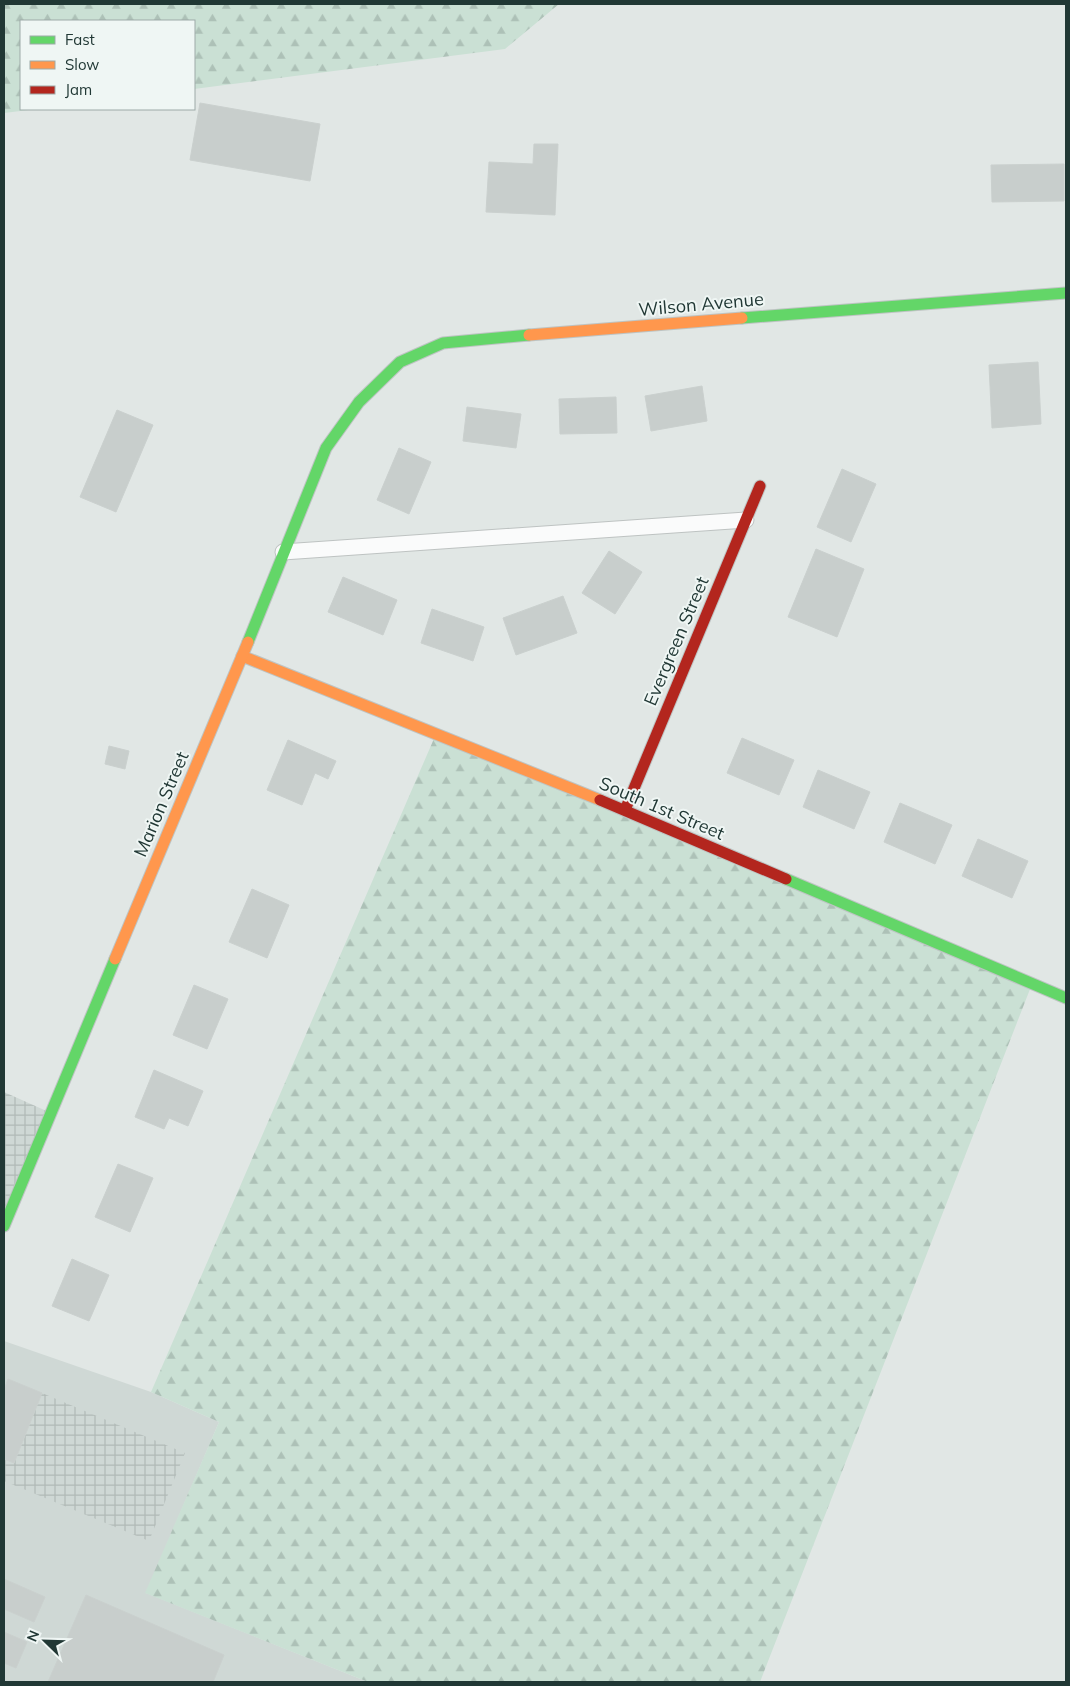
<svg xmlns="http://www.w3.org/2000/svg" width="1070" height="1686" viewBox="0 0 1070 1686" font-family="Mulish,sans-serif">
<style>
.built{fill:#cfd8d5}
.industrial{fill:url(#industrial-grid)}
.forest{fill:url(#forest-firs)}
.building{fill:#c8cecc;stroke:#cad0ce}
.lines{fill:none;stroke-linecap:round;stroke-linejoin:round}
.lane-casing{stroke:#bec3c2;stroke-width:17}
.fast-casing{stroke:#bec4c3;stroke-width:13}
.slow-casing{stroke:#bec4c3;stroke-width:13}
.jam-casing{stroke:#bec4c3;stroke-width:13}
.lane{stroke:#fafbfb;stroke-width:15}
.fast{stroke:#63d668;stroke-width:11}
.slow{stroke:#ff974d;stroke-width:11}
.jam{stroke:#b3261e;stroke-width:11}
.labels{text-anchor:middle;dominant-baseline:central;stroke-width:4;stroke-linejoin:round;paint-order:stroke}
.street-label{font-size:18px;fill:#213835;stroke:#eff6f4}
</style>
<defs>
<pattern id="industrial-grid" width="8" height="8" patternUnits="userSpaceOnUse" patternTransform="scale(1.25)"><rect width="8" height="8" fill="#cfd8d5"/><path d="M0 4h8M4 0v8" fill="none" stroke="#b1bab7"/></pattern>
<pattern id="forest-firs" width="22" height="20" patternUnits="userSpaceOnUse" patternTransform="scale(1.25)"><rect width="22" height="20" fill="#cae0d4"/><path d="M5 1l3.5 6h-7zM16 11l3.5 6h-7z" fill="#adc1b7"/></pattern>
</defs>
<rect width="100%" height="100%" fill="#e1e7e5"/>
<!-- built -->
<path class="built" d="M4,1341L151,1392L219,1422L146,1593L368,1682H4Z"/>
<!-- industrial -->
<g class="industrial">
<path d="M4,1092L51,1113L4,1226Z"/>
<path d="M42,1393L185,1453L149,1541L4,1481V1459L14,1463Z"/>
</g>
<!-- forest -->
<g class="forest">
<path d="M4,4H559L505,49L194,89V21H21V109H37L4,113Z"/>
<path d="M436,734L1032,984L760,1682H368L145,1593L219,1422L151,1392Z"/>
</g>
<!-- building -->
<g class="building">
<path d="M200,103L320,124L310,181L190,160Z"/>
<path d="M534,144H558L555,215L486,212L489,162L533,164Z"/>
<path d="M1064,164V201L992,202L991,165Z"/>
<path d="M1038,362L1041,424L992,428L989,365Z"/>
<path d="M702,386L707,421L651,431L645,396Z"/>
<path d="M616,397L617,433L560,434L559,399Z"/>
<path d="M467,407L521,414L516,448L463,441Z"/>
<path d="M117,410L153,425L116,512L80,497Z"/>
<path d="M399,448L431,462L409,514L377,500Z"/>
<path d="M842,469L876,484L851,542L817,527Z"/>
<path d="M816,549L864,569L837,637L788,617Z"/>
<path d="M609,551L642,572L615,614L582,593Z"/>
<path d="M343,577L397,600L383,635L328,612Z"/>
<path d="M563,596L577,633L516,655L503,618Z"/>
<path d="M432,609L484,627L473,661L421,643Z"/>
<path d="M742,738L794,760L779,795L727,773Z"/>
<path d="M288,740L336,761L328,779L315,773L302,805L267,790Z"/>
<path d="M109,746L129,751L125,769L105,764Z"/>
<path d="M818,770L870,792L854,829L803,807Z"/>
<path d="M900,803L952,825L935,864L884,842Z"/>
<path d="M978,839L1028,861L1012,898L962,876Z"/>
<path d="M252,889L289,905L267,958L229,942Z"/>
<path d="M194,985L228,999L207,1049L173,1035Z"/>
<path d="M154,1070L203,1091L188,1126L169,1118L164,1129L135,1117Z"/>
<path d="M118,1164L153,1178L130,1232L95,1217Z"/>
<path d="M72,1259L109,1275L89,1321L52,1306Z"/>
<path d="M8,1379L42,1393L14,1463L4,1459V1390Z"/>
<path d="M4,1579L45,1597L34,1622L4,1609Z"/>
<path d="M86,1595L224,1655L213,1682H48Z"/>
<path d="M4,1632L27,1642L16,1668L4,1663Z"/>
</g>
<g class="lines">
<!-- lane casing -->
<g class="lane-casing">
<path id="lane" d="M283,552L746,520"/>
</g>
<!-- fast casing -->
<g class="fast-casing">
<g id="fast">
<path d="M742,318L1066,293"/>
<path d="M248,642L326,448L359,402L400,362L443,343L529,335"/>
<path d="M786,879L1066,998"/>
<path d="M4,1226L115,959"/>
</g>
</g>
<!-- slow casing -->
<g class="slow-casing">
<g id="slow">
<path d="M529,335L742,318"/>
<path d="M242,656L600,800"/>
<path d="M115,959L248,642"/>
</g>
</g>
<!-- jam casing -->
<g class="jam-casing">
<g id="jam">
<path d="M600,800L786,879"/>
<path d="M625,810L760,486"/>
</g>
</g>
<!-- lane -->
<use href="#lane" class="lane"/>
<!-- fast -->
<use href="#fast" class="fast"/>
<!-- slow -->
<use href="#slow" class="slow"/>
<!-- jam -->
<use href="#jam" class="jam"/>
</g>
<g class="labels">
<!-- street labels -->
<g class="street-label">
<text transform="translate(701 304) rotate(-5)">Wilson Avenue</text>
<text transform="translate(676 641) rotate(-67)">Evergreen Street</text>
<text transform="translate(161 804) rotate(-67)">Marion Street</text>
<text transform="translate(662 808) rotate(23)">South 1st Street</text>
</g>
</g>
<!-- border -->
<rect width="1070" height="1686" fill="none" stroke="#213835" stroke-width="10"/>
<!-- legend -->
<rect x="20" y="20" width="175" height="90" fill="#eff6f4" stroke="#9daaa8"/>
<rect x="30" y="36" width="25" height="8" fill="#63d668" stroke="#9daaa8"/>
<text x="65" y="45" font-size="15" fill="#213835">Fast</text>
<rect x="30" y="61" width="25" height="8" fill="#ff974d" stroke="#9daaa8"/>
<text x="65" y="70" font-size="15" fill="#213835">Slow</text>
<rect x="30" y="86" width="25" height="8" fill="#b3261e" stroke="#9daaa8"/>
<text x="65" y="95" font-size="15" fill="#213835">Jam</text>
<!-- north arrow -->
<g transform="translate(45 1641) rotate(293)" stroke="#eff6f4" stroke-width="4" paint-order="stroke">
<path d="M0-4L9 19L0 12L-9 19Z" fill="#213835"/>
<text y="-8" font-size="14" font-weight="bold" text-anchor="middle" fill="#213835">N</text>
</g>
</svg>
